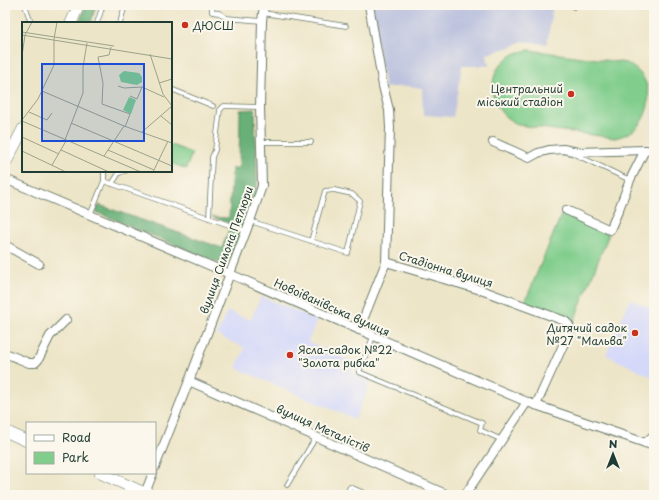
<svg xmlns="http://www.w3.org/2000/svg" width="659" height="500" viewBox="0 0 659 500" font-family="'Playpen Sans',sans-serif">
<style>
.built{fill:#d4d8f9}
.industrial{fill:#bdc3de}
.green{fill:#80cd8c;stroke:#508560}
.forest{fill:#68b078;stroke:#447656}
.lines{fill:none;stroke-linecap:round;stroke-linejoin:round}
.lane-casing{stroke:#677867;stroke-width:5.5}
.street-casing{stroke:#677867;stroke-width:10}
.secondary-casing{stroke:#677867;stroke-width:12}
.lane{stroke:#fff;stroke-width:4}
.street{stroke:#fff;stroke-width:8}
.secondary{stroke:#fff;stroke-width:11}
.poi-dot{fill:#c8321e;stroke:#fbf7ec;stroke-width:1.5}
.labels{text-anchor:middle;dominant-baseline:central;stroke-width:4;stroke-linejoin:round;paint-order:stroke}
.poi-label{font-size:11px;fill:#1f3d34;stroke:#fbf7ec;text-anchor:start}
.street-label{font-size:11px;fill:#1f3d34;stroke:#fbf7ec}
.inset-road{fill:none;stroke:#9ba28c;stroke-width:1}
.view{fill:#1d4ed8;fill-opacity:0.15;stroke:#1d4ed8;stroke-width:2}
.inset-edge{fill:none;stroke:#1f3d34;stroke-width:2}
</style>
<rect width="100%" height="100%" fill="#fbf7ec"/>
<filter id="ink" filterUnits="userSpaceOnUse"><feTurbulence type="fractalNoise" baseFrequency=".025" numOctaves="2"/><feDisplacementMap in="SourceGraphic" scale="8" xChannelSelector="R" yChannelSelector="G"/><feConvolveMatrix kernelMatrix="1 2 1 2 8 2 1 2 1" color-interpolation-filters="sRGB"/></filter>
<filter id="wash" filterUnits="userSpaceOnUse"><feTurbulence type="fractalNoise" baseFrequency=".012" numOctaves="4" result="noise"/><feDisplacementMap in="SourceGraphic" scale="16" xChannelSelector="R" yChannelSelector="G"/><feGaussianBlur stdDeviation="0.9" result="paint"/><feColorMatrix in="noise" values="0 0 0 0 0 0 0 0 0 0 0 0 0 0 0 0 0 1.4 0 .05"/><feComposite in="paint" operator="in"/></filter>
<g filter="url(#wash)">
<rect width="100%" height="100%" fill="#ede5c7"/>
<!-- built -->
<g class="built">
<path d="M649,58H654V146L651,144L653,102Z"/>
<path d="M261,296L317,320L308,342L356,363L351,373L371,381L355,419L236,368L245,348L217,335L227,311L251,320Z"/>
<path d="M630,299L654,310V378L606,355Z"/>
</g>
<!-- industrial -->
<path class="industrial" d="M371,5H553L547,44L522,41L511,47L487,54L489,66H462L453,117L423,115L422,88L407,86L385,88Z"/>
<!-- green -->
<g class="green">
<path d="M529,50L627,63C633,67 639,71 643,77C653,94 649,116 635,129C629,134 622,136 615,138L518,125C510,120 504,117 499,109C489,96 491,72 504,61C507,58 511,56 514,54C519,52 524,51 529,50Z"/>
<path d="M171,145L192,153L186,169L171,163Z"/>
<path d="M562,213L609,234L574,321L525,302Z"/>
</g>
<!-- forest -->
<g class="forest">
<path d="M86,5H96L91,23H79Z"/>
<path d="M255,109L257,188L230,259L221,264L96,212L99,205L222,248L231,224L212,217L229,218L232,168H239L240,110Z"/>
</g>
</g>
<g filter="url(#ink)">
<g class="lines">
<!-- lane casing -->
<g class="lane-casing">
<g id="lane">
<path d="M25,5L31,23"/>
<path d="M212,5V12L219,13L227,18L262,21"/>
<path d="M574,7L575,5"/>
<path d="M263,13L346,26"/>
<path d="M97,23L103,5"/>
<path d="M120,23L125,5"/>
<path d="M171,89L213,106"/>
<path d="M261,142H311"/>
<path d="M574,154L630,180"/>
<path d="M104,181L246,231"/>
<path d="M112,184L119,173L125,171"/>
<path d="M90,215L104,181V172L103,171"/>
<path d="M209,218L212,157L215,150L220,110L224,106L260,107"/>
<path d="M250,221L348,253L360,201L352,194L334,190L325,191L311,241"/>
<path d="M373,337L359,372L482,423L480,430L502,440"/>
<path d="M287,485L316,437"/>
<path d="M346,495L350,487L369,495"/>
</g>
</g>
<!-- street casing -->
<g class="street-casing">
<g id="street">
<path d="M369,5L383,86L389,110L390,128L386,262L481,290L565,321L569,325L570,330L536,405"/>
<path d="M493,142L529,158L538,153L549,150L563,149L578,152L645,150"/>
<path d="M5,179L230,274L527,402L654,446"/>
<path d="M566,210L610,230L619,209L630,180L645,150L654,151"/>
<path d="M5,245L39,264"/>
<path d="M359,330L386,262"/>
<path d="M5,353L29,363H35L38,360L50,336L66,320"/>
<path d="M189,381L448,495"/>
<path d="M645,443L654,435"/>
<path d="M155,467L189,381L250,221L262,186L260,107L262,21L264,5"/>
<path d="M145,493L153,473"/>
<path d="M465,495L527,402"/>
</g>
</g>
<!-- secondary casing -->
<g class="secondary-casing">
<g id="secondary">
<path d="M71,23L79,5"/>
<path d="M5,164L23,129"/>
<path d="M5,431L27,441"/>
<path d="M100,473L149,495"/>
</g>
</g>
<!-- lane -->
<use href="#lane" class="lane"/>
<!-- street -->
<use href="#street" class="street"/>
<!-- secondary -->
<use href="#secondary" class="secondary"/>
</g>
</g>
<!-- markers -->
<g class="poi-dot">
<circle cx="185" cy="25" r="4"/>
<circle cx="571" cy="94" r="4"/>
<circle cx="635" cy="333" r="4"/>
<circle cx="290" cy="355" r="4"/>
</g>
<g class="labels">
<!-- poi labels -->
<g class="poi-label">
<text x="193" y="25">ДЮСШ</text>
<text x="563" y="88" text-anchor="end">Центральний<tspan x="563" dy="13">міський стадіон</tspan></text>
<text x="627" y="327" text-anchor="end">Дитячий садок<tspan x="627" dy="13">№27 "Мальва"</tspan></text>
<text x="298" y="349">Ясла-садок №22<tspan x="298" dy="13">"Золота рибка"</tspan></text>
</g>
<!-- street labels -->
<g class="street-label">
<text transform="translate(226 250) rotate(-70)">вулиця Симона Петлюри</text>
<text transform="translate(446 269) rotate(17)">Стадіонна вулиця</text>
<text transform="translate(332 307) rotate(24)">Новоіванівська вулиця</text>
<text transform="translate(323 428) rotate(24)">вулиця Металістів</text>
</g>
</g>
<!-- overview -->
<g transform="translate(22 22)">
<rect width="150" height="150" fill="#ede5c7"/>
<path d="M102,49L117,51L120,55V60L115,63L99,60L97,53ZM107,75L114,78L109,92L101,88Z" fill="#80cd8c"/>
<path class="inset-road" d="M0,10L92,24M0,13L150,37M89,25L87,33L76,35L81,61L80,82L108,92L103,105M128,32L141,72L150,84M0,34L3,13L10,0M137,61L150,57M96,64L102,66L120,65M20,69L102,104L150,121M108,74L115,77L120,65L142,75M7,90L25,98L30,91M139,94L150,103M0,98L16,77L32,43V17L35,0M0,99L119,150M49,101L150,144M120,110L150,84M0,115L37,132M43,118L61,71V45L65,21M39,128L87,150M86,128L132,148M0,129L44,150M82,134L102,104M30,143L44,119M131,150L146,119"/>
<path class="view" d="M20,42H122V119H20Z"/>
<rect width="150" height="150" class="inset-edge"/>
</g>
<!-- margin -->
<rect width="659" height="500" fill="none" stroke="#fbf7ec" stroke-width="20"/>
<!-- legend -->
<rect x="26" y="422" width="130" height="52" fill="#fbf7ec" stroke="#a3ada2"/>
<rect x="34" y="435" width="20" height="6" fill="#ffffff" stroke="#a3ada2"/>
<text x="62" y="442" font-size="12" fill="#1f3d34">Road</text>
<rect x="34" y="452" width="20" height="12" fill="#80cd8c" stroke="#a3ada2"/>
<text x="62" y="462" font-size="12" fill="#1f3d34">Park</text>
<!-- north arrow -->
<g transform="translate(613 454)" stroke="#fbf7ec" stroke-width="3" paint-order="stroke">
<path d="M0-3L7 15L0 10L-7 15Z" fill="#1f3d34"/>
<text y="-6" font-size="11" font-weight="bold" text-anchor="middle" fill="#1f3d34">N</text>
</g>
</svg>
